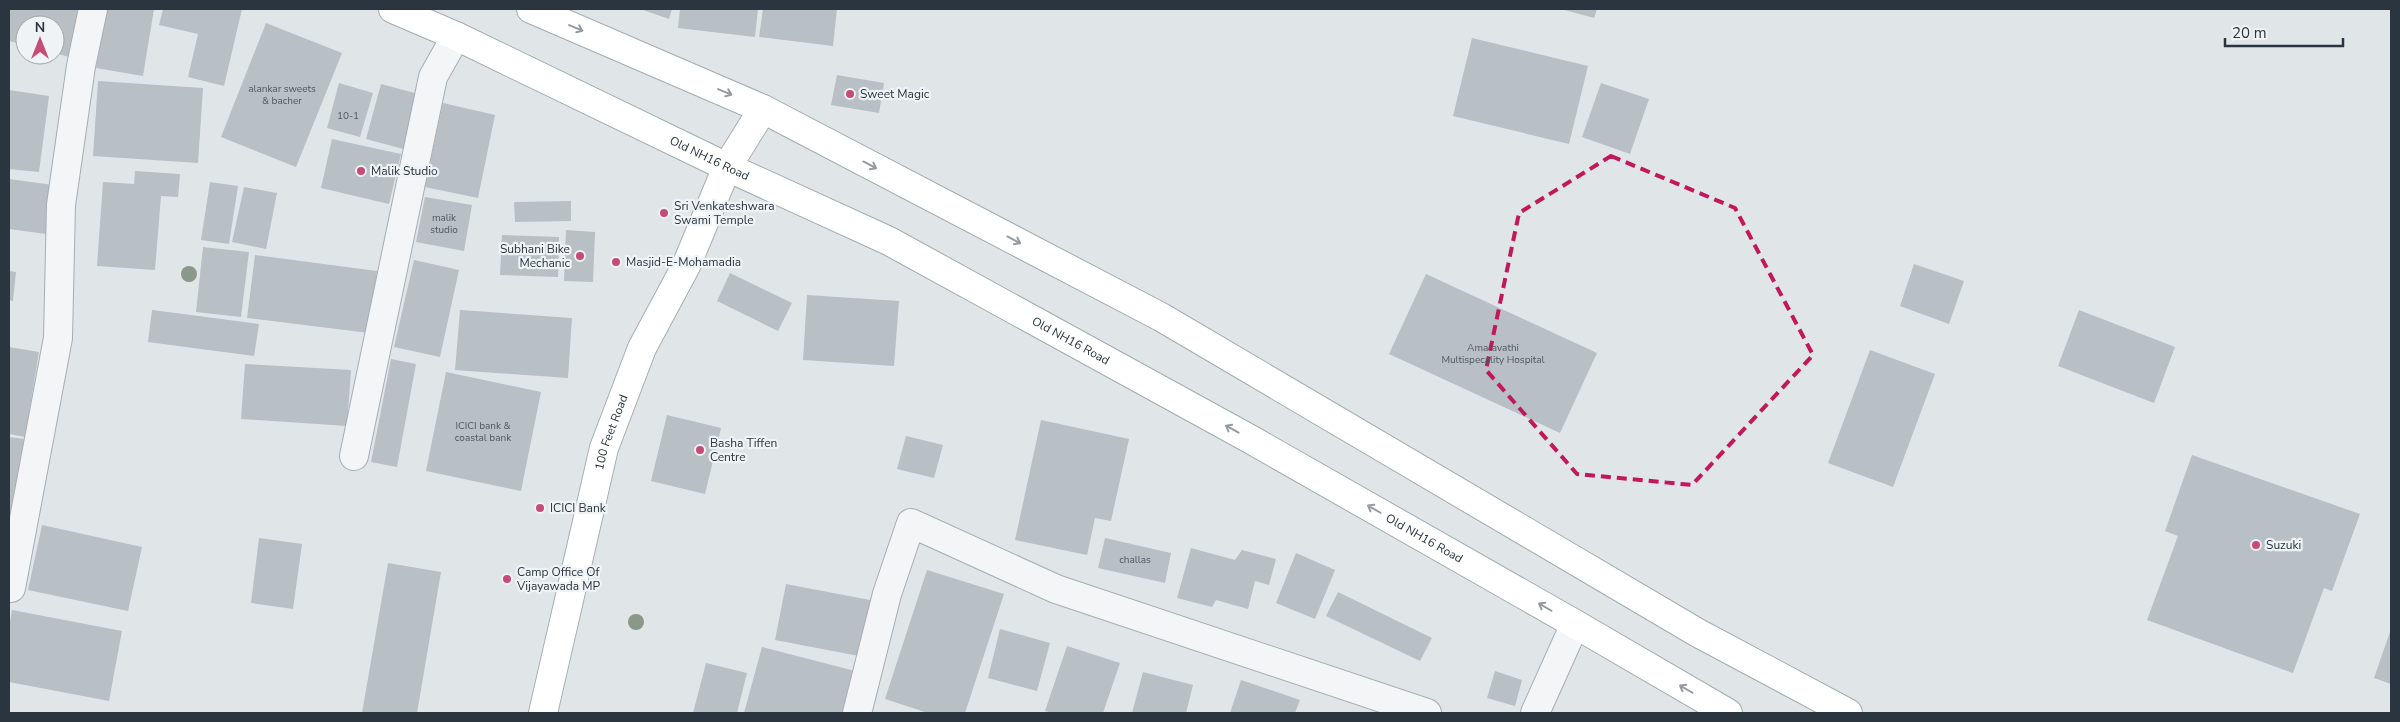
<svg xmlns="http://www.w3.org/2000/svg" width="2400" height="722" viewBox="0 0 2400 722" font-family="'Nunito Sans',sans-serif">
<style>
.building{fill:#b8bfc5}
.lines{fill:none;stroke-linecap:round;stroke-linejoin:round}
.street-casing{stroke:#a6adb2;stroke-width:30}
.secondary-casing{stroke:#a6adb2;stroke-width:30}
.primary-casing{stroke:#a0abb3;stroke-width:30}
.street{stroke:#f3f5f7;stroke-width:28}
.secondary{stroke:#fff;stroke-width:28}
.primary{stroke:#fff;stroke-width:28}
.tree{fill:#8a9887}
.oneway{stroke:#949a9f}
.marked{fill:none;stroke:#c2185b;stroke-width:4;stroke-dasharray:10 6;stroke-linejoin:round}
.poi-dot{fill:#c64c75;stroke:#eff3f6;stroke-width:2}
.labels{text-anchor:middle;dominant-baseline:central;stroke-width:4.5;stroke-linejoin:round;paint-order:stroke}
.number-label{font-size:10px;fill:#4e5860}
.poi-label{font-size:12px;fill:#2a353f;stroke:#eff3f6;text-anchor:start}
.street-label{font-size:12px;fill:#2a353f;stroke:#eff3f6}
</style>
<rect width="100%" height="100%" fill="#e0e5e8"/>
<!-- building -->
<g class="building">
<path d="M9,9H82L69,57L55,53V25H25V45L9,41Z"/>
<path d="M106,9H154L143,76L96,68Z"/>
<path d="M163,9H242L224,86L188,77L198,34L159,25Z"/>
<path d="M640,9H672L669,19Z"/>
<path d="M680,9H758L755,37L678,28Z"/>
<path d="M763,9H837L833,46L759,37Z"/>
<path d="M1561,9H1597L1594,18Z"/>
<path d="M266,23L342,53L296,167L221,137Z"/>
<path d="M1472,38L1588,66L1569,144L1453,116Z"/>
<path d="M837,75L884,83L879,113L831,105Z"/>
<path d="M98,81L203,88L198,163L93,156Z"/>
<path d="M339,83L373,93L360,137L327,128Z"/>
<path d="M1601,83L1649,99L1630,154L1582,137Z"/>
<path d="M381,84L422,95L407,150L366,139Z"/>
<path d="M9,90L49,96L39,172L9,169Z"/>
<path d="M443,103L495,115L478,198L425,187Z"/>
<path d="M332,139L401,154L389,204L321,188Z"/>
<path d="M135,171L180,174L178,197L161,196L155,270L97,266L103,182L134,184Z"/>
<path d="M9,179L53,185L46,234L9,229Z"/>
<path d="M210,182L238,186L229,244L201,240Z"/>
<path d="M244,187L277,193L266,249L232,242Z"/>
<path d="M425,197L472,205L464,251L416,242Z"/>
<path d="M571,201V221L515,222L514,202Z"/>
<path d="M566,230L595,232L593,282L564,281Z"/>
<path d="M502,235L559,237L558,277L500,275Z"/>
<path d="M203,247L249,252L241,317L196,312Z"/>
<path d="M255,255L377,271L369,333L247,318Z"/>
<path d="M414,260L459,270L440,357L394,347Z"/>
<path d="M1914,264L1964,281L1949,324L1900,306Z"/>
<path d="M9,271L16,272L13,301L9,300Z"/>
<path d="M730,273L792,303L778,331L717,301Z"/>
<path d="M1426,274L1597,353L1560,433L1389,354Z"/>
<path d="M807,295L899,301L894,366L803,360Z"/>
<path d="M152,310L259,324L254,356L148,342Z"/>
<path d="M460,310L572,318L568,378L455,370Z"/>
<path d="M2079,310L2175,347L2154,403L2058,366Z"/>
<path d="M9,347L39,352L25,437L9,434Z"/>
<path d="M1870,350L1935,374L1893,487L1828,463Z"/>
<path d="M391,359L416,364L397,467L371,462Z"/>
<path d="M245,364L351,370L347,426L241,419Z"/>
<path d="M446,372L541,392L521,491L426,471Z"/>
<path d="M667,415L721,428L705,494L651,481Z"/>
<path d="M1041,420L1129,439L1111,521L1095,518L1087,555L1015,540Z"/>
<path d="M906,436L943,445L934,478L897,469Z"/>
<path d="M9,437L24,439L11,514L9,513Z"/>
<path d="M2192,455L2360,514L2332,591L2324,588L2293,673L2147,620L2178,536L2165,531Z"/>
<path d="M42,525L142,547L128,611L28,590Z"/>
<path d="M259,538L302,544L293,609L251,603Z"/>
<path d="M1105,538L1171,553L1165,583L1098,568Z"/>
<path d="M1191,548L1235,560L1242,550L1276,559L1269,585L1255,581L1248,609L1216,600L1212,607L1177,598Z"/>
<path d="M1296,553L1335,570L1315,619L1276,603Z"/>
<path d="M388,563L441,572L417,713H362Z"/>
<path d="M927,570L1004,594L965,713H928L885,699Z"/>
<path d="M786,584L875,601L864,657L775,640Z"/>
<path d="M1338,592L1432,638L1420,661L1326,616Z"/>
<path d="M12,610L122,631L109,701L9,682V627Z"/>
<path d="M1000,629L1050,643L1037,691L988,678Z"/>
<path d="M2391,629V684L2374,678Z"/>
<path d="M1067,646L1120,663L1103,713H1052L1045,711Z"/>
<path d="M762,647L855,671L844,713H744Z"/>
<path d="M706,663L747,673L737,713H693Z"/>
<path d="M1495,671L1522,680L1515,706L1487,698Z"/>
<path d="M1143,672L1193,685L1186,713H1132Z"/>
<path d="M1241,680L1300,700L1295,713H1230Z"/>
</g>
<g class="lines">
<!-- street casing -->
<g class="street-casing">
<g id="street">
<path d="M354,456L433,77L456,36"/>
<path d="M11,588L58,338L61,205L81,66L93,9"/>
<path d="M857,713L887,594L911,523L1056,589L1427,713"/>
<path d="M1535,713L1575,624"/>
</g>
</g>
<!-- secondary casing -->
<g class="secondary-casing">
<g id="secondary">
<path id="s1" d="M543,713L604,448L642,348L686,266L727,167L763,109"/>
</g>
</g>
<!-- primary casing -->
<g class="primary-casing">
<g id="primary">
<path id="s2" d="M393,9L456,36L727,167L889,241L1250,439L1575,624L1728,713"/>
<path d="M531,9L763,109L1161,317L1698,633L1848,713"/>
</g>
</g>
<!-- street -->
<use href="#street" class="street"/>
<!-- secondary -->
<use href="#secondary" class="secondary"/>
<!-- primary -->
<use href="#primary" class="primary"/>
</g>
<!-- trees -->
<g class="tree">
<circle cx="189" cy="274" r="8"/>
<circle cx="636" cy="622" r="8"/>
</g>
<!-- one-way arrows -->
<defs><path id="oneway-shaft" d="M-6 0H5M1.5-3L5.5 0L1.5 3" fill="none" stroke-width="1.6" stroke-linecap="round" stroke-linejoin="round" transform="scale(1.25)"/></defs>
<g class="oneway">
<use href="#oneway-shaft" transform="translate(576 28) rotate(23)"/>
<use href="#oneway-shaft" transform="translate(725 92) rotate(23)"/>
<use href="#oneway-shaft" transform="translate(870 165) rotate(28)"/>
<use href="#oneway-shaft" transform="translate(1014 240) rotate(28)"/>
<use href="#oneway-shaft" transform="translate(1232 429) rotate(-151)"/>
<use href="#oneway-shaft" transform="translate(1374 509) rotate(-150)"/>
<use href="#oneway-shaft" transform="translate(1545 607) rotate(-150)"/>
<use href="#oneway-shaft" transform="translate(1686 689) rotate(-150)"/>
</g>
<!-- marked area -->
<path class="marked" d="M1611,156L1735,208L1813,355L1692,485L1577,474L1486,370L1519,213Z"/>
<!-- markers -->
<g class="poi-dot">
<circle cx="850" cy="94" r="5"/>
<circle cx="361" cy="171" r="5"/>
<circle cx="664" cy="213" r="5"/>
<circle cx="580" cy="256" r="5"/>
<circle cx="616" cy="262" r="5"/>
<circle cx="700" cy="450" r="5"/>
<circle cx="540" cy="508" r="5"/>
<circle cx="2256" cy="545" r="5"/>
<circle cx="507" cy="579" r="5"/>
</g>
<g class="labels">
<!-- number labels -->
<g class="number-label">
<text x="282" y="89">alankar sweets<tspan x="282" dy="12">&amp; bacher</tspan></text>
<text x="348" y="116">10-1</text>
<text x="444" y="218">malik<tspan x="444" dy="12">studio</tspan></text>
<text x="1493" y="348">Amaravathi<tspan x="1493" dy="12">Multispecality Hospital</tspan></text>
<text x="483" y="426">ICICI bank &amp;<tspan x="483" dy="12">coastal bank</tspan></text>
<text x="1135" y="560">challas</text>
</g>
<!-- poi labels -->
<g class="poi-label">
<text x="860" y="94">Sweet Magic</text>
<text x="371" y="171">Malik Studio</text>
<text x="674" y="206">Sri Venkateshwara<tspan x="674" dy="14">Swami Temple</tspan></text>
<text x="570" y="249" text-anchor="end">Subhani Bike<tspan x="570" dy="14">Mechanic</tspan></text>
<text x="626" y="262">Masjid-E-Mohamadia</text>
<text x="710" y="443">Basha Tiffen<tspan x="710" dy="14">Centre</tspan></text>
<text x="550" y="508">ICICI Bank</text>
<text x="2266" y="545">Suzuki</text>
<text x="517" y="572">Camp Office Of<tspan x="517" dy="14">Vijayawada MP</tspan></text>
</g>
<!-- street labels -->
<g class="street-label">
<text stroke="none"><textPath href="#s2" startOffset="350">Old NH16 Road</textPath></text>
<text stroke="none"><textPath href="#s2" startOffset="755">Old NH16 Road</textPath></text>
<text stroke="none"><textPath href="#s1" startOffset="289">100 Feet Road</textPath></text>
<text stroke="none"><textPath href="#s2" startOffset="1160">Old NH16 Road</textPath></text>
</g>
</g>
<!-- border -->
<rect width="2400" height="722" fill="none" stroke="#2a353f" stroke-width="20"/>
<!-- north arrow -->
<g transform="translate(40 40)"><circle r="24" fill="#eff3f6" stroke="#a0a7ad"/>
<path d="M0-4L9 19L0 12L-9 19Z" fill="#c64c75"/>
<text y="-8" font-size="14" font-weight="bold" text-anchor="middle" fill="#2a353f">N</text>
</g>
<!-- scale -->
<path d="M2225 38v8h118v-8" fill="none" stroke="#2a353f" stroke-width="2.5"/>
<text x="2232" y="38" font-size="15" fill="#2a353f" stroke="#eff3f6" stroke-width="4" paint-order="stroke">20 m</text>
</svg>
